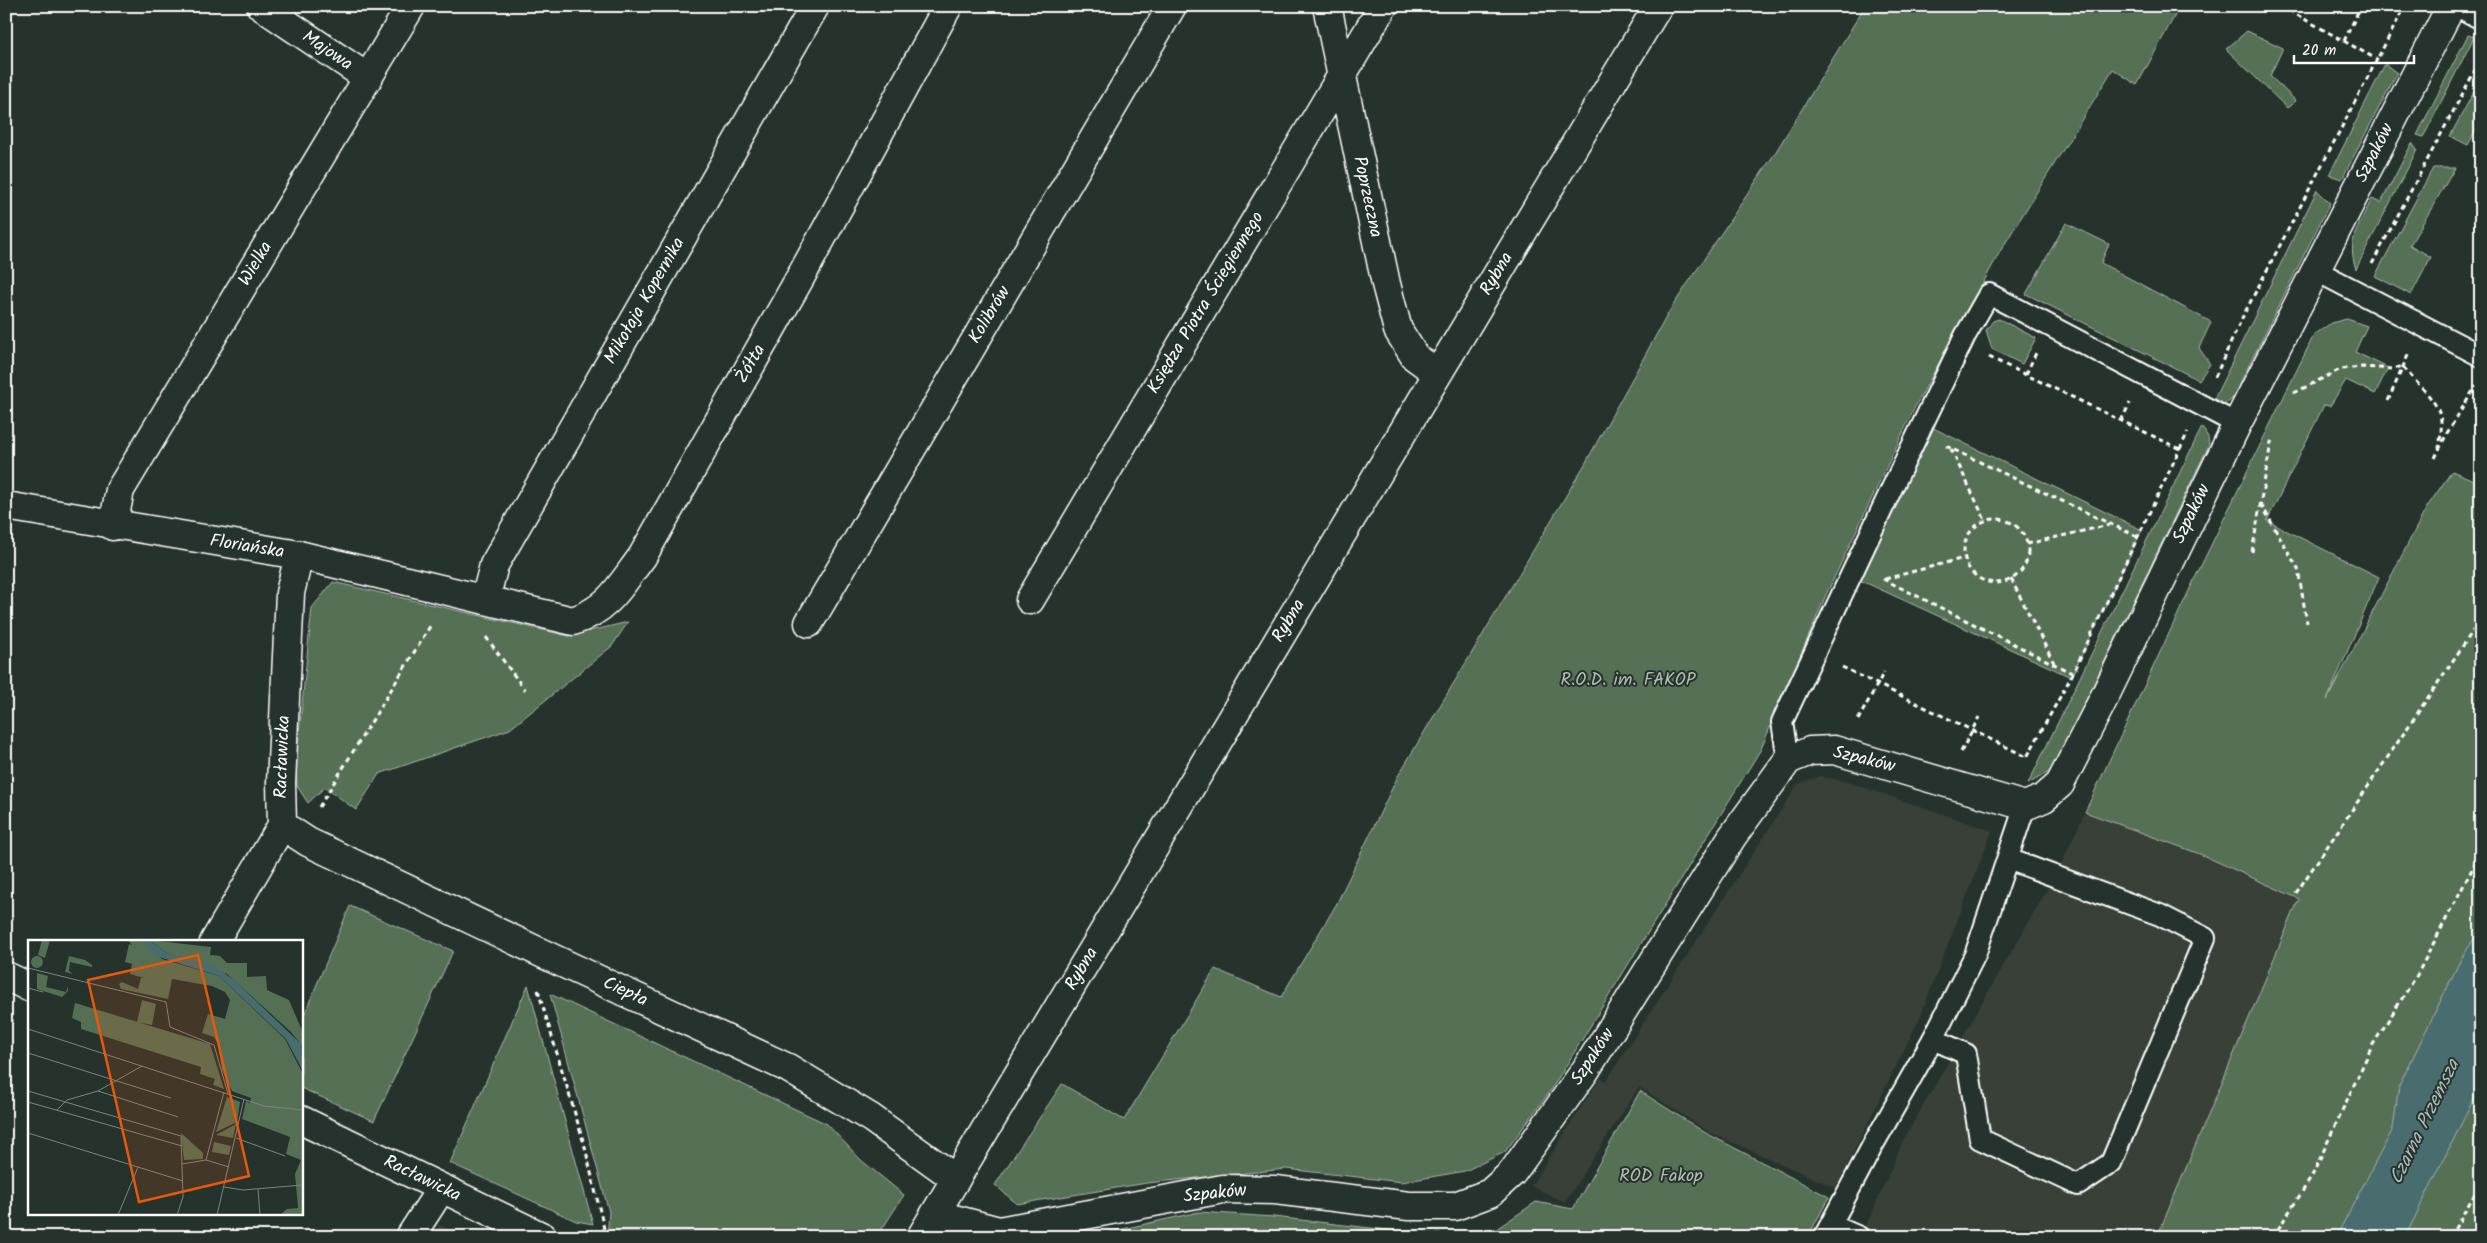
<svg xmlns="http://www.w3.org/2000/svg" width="2487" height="1243" viewBox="0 0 2487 1243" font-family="Kalam,sans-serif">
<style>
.built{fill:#394137}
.green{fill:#556f55;stroke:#aab7aa}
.water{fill:#496c6e;stroke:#92a7a8}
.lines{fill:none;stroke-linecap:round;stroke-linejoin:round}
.lane-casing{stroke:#fff;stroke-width:24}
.street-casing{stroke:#fff;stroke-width:31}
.path{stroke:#fff;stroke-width:3;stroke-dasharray:5 4;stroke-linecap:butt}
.lane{stroke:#26332d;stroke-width:20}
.street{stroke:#26332d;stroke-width:28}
.labels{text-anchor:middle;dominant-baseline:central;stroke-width:4;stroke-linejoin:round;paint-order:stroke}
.street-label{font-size:18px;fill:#fff;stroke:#26332d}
.park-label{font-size:18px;fill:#b2beb2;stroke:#26332d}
.water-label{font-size:19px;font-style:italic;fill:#adbdbe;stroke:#26332d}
.inset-road{fill:none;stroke:#7d8581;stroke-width:1}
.view{fill:#e8590c;fill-opacity:0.15;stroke:#e8590c;stroke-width:2.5}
.inset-edge{fill:none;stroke:#fff;stroke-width:2.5}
</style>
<rect width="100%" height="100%" fill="#26332d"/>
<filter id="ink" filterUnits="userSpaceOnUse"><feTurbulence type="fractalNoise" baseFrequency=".02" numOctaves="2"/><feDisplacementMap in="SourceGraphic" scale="10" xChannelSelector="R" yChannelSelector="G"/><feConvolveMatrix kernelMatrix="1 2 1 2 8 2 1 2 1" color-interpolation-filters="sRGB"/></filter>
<g filter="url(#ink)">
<!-- built -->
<g class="built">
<path d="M1820,776L1851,783L1992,831L1920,1017L1836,1188L1711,1133L1639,1087L1565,1202L1531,1186L1600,1078L1606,1081L1798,784Z"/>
<path d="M2085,812L2200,854L2299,900L2157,1237H1859L1873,1211L1903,1141L2060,867Z"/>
<path d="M439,1225L466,1237H431Z"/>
</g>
<!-- green -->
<g class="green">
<path d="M1865,6H2180L2137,85L2113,69L2001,250L1915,407L1826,595L1761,749L1575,1051L1551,1090L1505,1152L1465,1171L1402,1182L1286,1169L1147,1183L1017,1204L995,1185L1062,1084L1124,1120L1215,969L1281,997L1336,905L1398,776L1585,464L1670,310L1775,153Z"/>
<path d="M2247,31L2283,48L2270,76L2296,101L2287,108L2226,49Z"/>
<path d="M2468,35L2474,37L2426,132L2423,137L2417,135Z"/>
<path d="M2385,64L2397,73L2342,179L2329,175Z"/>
<path d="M2481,79V121L2468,145L2450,136Z"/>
<path d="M2412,143L2417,150L2356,269C2346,240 2359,225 2372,199L2381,203Z"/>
<path d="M2433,168H2455L2410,245L2431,257L2411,295L2375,276Z"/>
<path d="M2317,190L2330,203L2232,399C2226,405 2221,405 2213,401Z"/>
<path d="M2066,223L2109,244L2101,263L2211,322L2199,348L2210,364L2199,380L2026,294Z"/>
<path d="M1999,319L2036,338L2022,364L1992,349L1986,330L1993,321Z"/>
<path d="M2347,319L2367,326L2355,352L2388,368L2375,394L2346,380L2330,406L2324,405L2267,521L2379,577L2327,700L2427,507L2452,471L2481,483V928L2461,959L2399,1086L2393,1129L2336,1237H2157L2299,899L2200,854L2085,812L2195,578L2314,335L2331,323Z"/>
<path d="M1923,423L2142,530L2071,677L1851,576Z"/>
<path d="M2202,427L2208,437L2209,445L2056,762L2049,772L2028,784Z"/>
<path d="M333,582L569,636L628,622L612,646L510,729L379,774L356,810L325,787L308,803L297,786L296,762L312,608Z"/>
<path d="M350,906L453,951L374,1121L301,1088V1022Z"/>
<path d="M528,985L593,1224L576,1221L450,1163Z"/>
<path d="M550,994L827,1124L861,1160L904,1195L877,1237H607L609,1212Z"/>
<path d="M2481,1084V1237H2405Z"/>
<path d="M1640,1091L1704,1132L1829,1197L1808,1237H1087L1199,1212L1274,1217L1415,1233L1486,1236L1536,1202L1573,1209Z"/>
</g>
<!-- water -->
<path class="water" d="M2481,928V1084L2405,1237H2336L2393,1129L2399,1086L2461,959Z"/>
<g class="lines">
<!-- lane casing -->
<g class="lane-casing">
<g id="lane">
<path d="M2457,6L2481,19"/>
<path d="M2315,270L2481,356"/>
<path d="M1788,760L1782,722L1892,488L1965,336L1989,294L2237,424"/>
<path d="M1933,1039L1966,1054L1980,1139L2078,1185L2111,1163L2205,938L2160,915L2008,859"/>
<path d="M1831,1225L1859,1237"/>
<path d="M1824,1237L1874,1143L1933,1039L1975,955L2025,806"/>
</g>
</g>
<!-- street casing -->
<g class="street-casing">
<g id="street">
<path d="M261,6L368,78"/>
<path d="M1327,6L1386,284L1398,330L1415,357L1437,373"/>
<path d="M6,506L299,555L573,621C610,608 619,587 642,557L800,278L948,6"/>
<path d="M113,526L120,490L411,6"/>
<path d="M485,600L494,565L815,6"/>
<path d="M1030,600L1383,6"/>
<path d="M809,623L1172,6"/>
<path d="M282,825L308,842L554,959L788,1068L871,1118L956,1179"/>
<path d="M214,942L282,825L281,783L290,593L299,555"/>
<path d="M6,976L29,987"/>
<path d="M301,1120L543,1237"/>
<path d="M935,1214L999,1231L1223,1189L1275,1190L1409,1206H1455L1490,1193L1512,1173L1585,1071L1732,837L1788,760L1810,751L1834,750L2025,806L2044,798L2060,784L2102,702L2237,424L2451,6"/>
<path d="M410,1237L441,1189"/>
<path d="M921,1237L1658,6"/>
</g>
</g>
<!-- path -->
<g class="path">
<path d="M2281,6L2378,60"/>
<path d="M2344,41L2361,6"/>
<path d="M2372,264L2481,59"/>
<path d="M1989,357L2180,449"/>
<path d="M2026,374L2036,353"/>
<path d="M2215,377L2242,318L2405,6"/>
<path d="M2294,393L2341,369L2363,367L2393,369L2403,366C2414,383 2439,399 2441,421C2442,430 2440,440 2439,448"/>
<path d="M2388,401L2409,353"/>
<path d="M2121,421L2130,403"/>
<path d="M1946,446L2138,537"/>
<path d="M1951,449L1985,520"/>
<path d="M2435,458L2447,433L2476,386"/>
<path d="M2261,504L2298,569L2307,623"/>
<circle cx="1996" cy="551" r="32"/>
<path d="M2027,544L2109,525"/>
<path d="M2252,552L2272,437"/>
<path d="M1883,579L2072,673"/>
<path d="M1885,579L1964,558"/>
<path d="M2011,579L2054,663"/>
<path d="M486,637L525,690"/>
<path d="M1842,667L2027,757L2071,677L2188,432"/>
<path d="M1858,720L1884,672"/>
<path d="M1961,752L1979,717"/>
<path d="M319,807L432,623"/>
<path d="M2296,893L2481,619"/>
<path d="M538,990L585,1147L606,1237"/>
<path d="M2273,1237L2311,1178L2372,1046L2417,975L2481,852"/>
<path d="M2450,1237L2481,1183"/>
</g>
<!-- lane -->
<use href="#lane" class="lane"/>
<!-- street -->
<use href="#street" class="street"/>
</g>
</g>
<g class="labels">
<!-- street labels -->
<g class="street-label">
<text transform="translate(327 51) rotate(34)">Majowa</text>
<text transform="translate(2375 153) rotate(-63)">Szpaków</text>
<text transform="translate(1367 197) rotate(78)">Poprzeczna</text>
<text transform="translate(256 264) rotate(-59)">Wielka</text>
<text transform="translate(1497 274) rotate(-59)">Rybna</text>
<text transform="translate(645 301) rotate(-60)">Mikołaja Kopernika</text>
<text transform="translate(1206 303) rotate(-59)">Księdza Piotra Ściegiennego</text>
<text transform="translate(990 315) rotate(-59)">Kolibrów</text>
<text transform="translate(751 364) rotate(-60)">Żółta</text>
<text transform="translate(2192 514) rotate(-64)">Szpaków</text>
<text transform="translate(247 547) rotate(9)">Floriańska</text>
<text transform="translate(1289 621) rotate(-59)">Rybna</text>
<text transform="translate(283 757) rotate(-88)">Racławicka</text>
<text transform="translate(1864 760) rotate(14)">Szpaków</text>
<text transform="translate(1082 969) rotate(-59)">Rybna</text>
<text transform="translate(625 992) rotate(25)">Ciepła</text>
<text transform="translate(1593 1057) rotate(-57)">Szpaków</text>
<text transform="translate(422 1179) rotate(26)">Racławicka</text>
<text transform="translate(1215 1194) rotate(-6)">Szpaków</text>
</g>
<!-- park labels -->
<g class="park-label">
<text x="1628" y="680">R.O.D. im. FAKOP</text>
<text x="1661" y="1176">ROD Fakop</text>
</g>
<!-- water labels -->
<g class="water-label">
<text transform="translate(2425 1122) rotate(-64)">Czarna Przemsza</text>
</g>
</g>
<!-- overview -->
<g transform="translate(28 940)">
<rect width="275" height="275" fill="#26332d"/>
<path d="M14,0H22L17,18L10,15ZM100,0H113L134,19L191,36L257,99L275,134V275H252L259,269L270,268L267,234L273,220L258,214L262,197L214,179L218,161L222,163L223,158L204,151L194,130L190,104L186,97L174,93L180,74L197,79L202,60L197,52L184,46L144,39L140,59L93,49L91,44L94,42L110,49L113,38H116L102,34L104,24L97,22L101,4L104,5ZM121,0L183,7L182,15L192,16L199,23H219V37L238,36L239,50L261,60L275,93V107L263,92L199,34L140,14ZM3 22a6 6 0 1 1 12 0a6 6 0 1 1-12 0ZM41,16L57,20L64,25V27L42,22L41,31L45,34L37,32ZM9,33L20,36L18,47L38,52L40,46V51L34,57L9,49ZM114,60L128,64L124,85L109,82ZM47,63L182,104L196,149L185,145L187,139L172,134L173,127L53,89V82L44,78ZM199,157L212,162L209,182L188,192ZM208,184L205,198L188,195ZM153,193L175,213V219L156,220ZM186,202L203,206L201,215L184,212Z" fill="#556f55"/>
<path d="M113,0H121L140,14L186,26L206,40L273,104L275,131L258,99L191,36L128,16Z" fill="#496c6e"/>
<path class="inset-road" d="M0,28L138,62L142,87L186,105L200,154M0,48L15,52M0,89L236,166L275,170M0,113L143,158M0,151L153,196L155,257L149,275M70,151L150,177M0,162L154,206M29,170L39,160L70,151L114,126M0,193L155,241M208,198L257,216M178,220L196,152M154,224L178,220L201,227M196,247L215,250L275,245M230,249L232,275M90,275L110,227M189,275L216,159"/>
<path class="view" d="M170,15L221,236L111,262L60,40Z"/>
<rect width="275" height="275" class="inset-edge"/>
</g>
<!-- margin -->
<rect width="2487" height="1243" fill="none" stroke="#26332d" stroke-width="25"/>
<rect x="12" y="12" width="2462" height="1218" fill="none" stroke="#fff" stroke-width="2" filter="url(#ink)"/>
<!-- scale -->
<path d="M2294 55v8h120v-8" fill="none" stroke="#ffffff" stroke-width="2.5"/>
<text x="2302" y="55" font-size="15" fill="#ffffff" stroke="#26332d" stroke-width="4" paint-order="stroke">20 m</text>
</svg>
